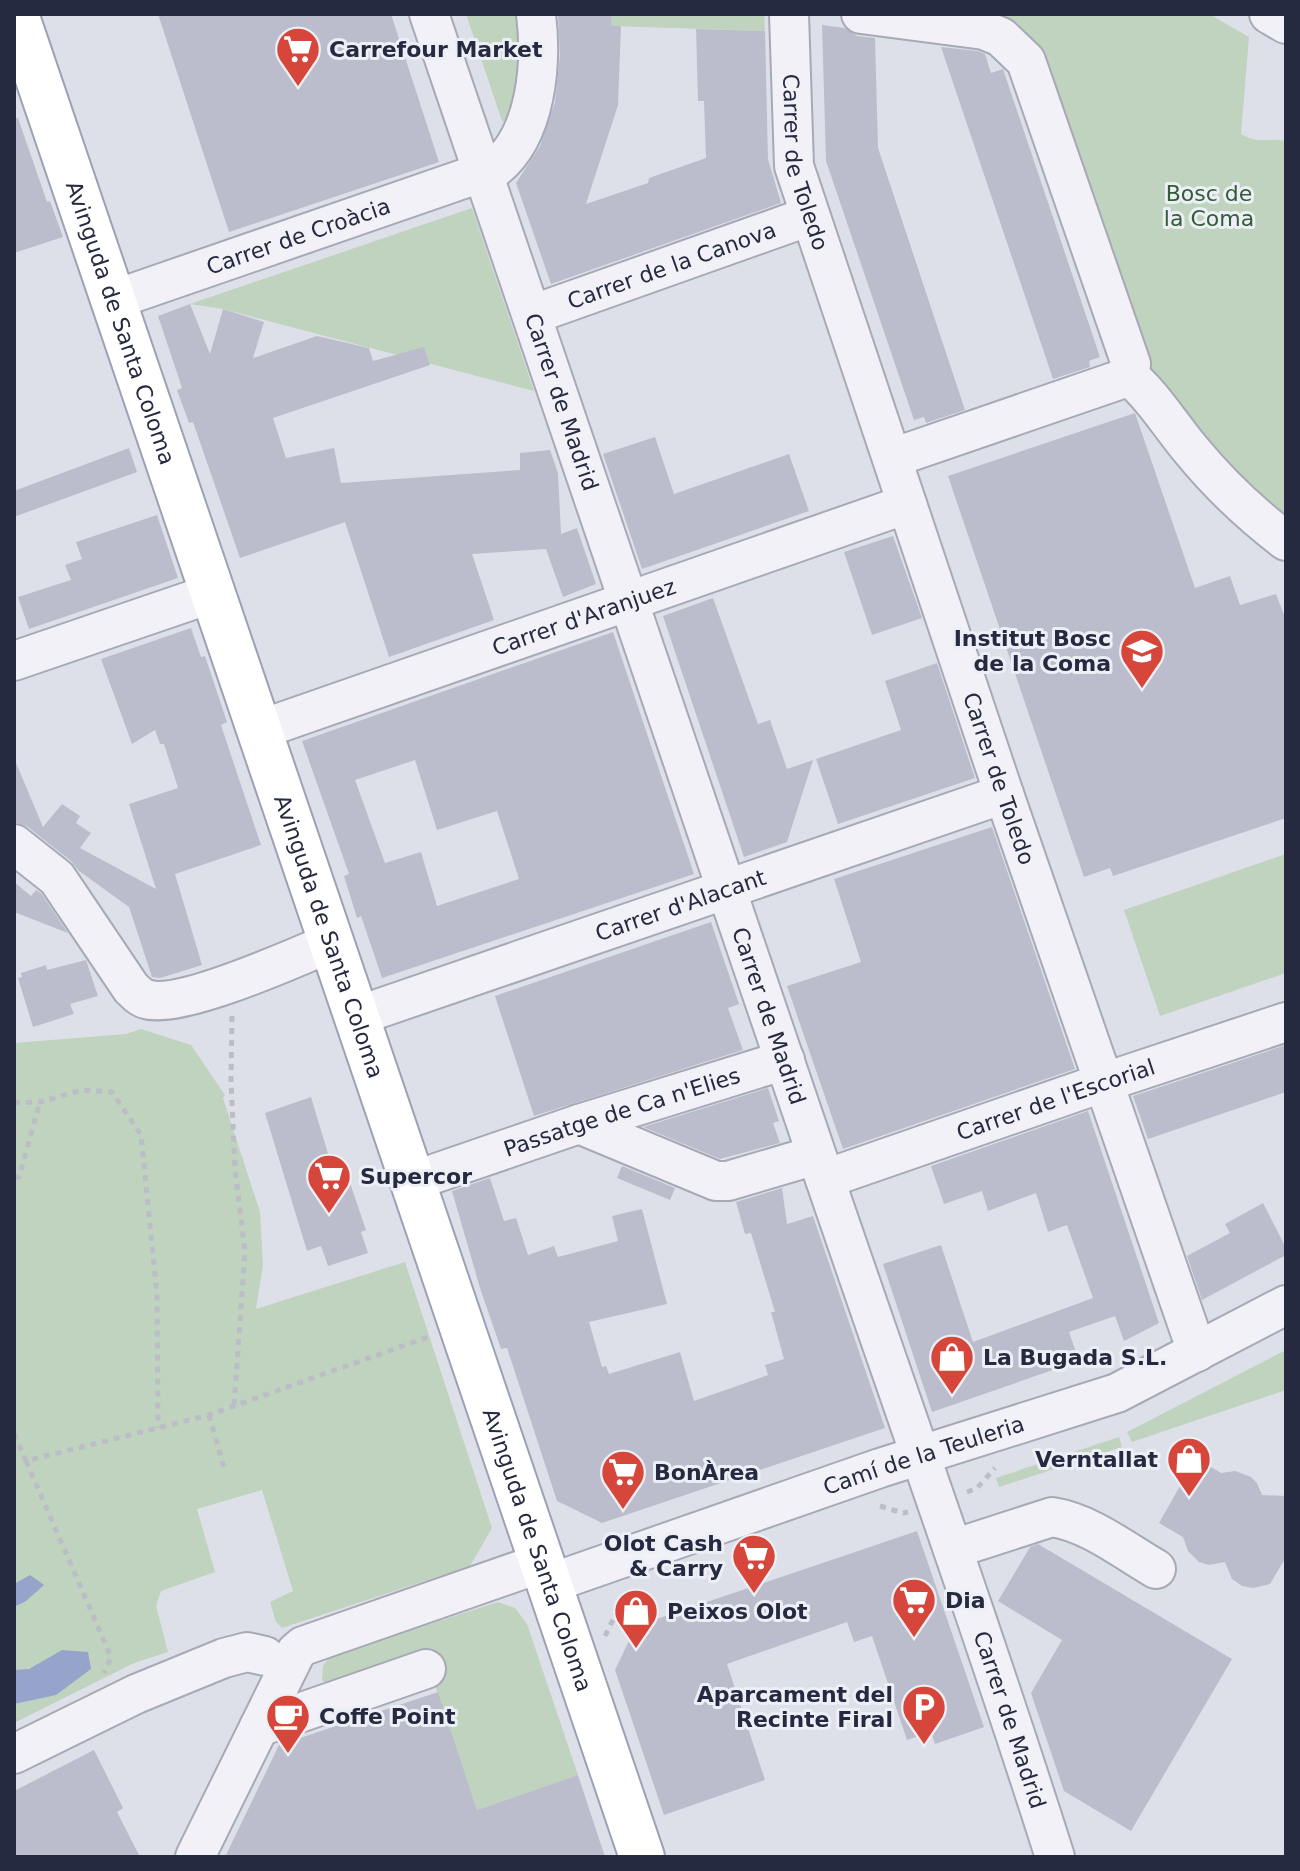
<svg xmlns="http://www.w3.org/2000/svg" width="1300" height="1871" viewBox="0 0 1300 1871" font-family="'DejaVu Sans',sans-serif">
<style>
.green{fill:#bfd3be}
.water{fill:#96a4cb}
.building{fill:#bbbdcc;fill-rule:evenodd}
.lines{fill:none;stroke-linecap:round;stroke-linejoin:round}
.minor-casing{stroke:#a7a9b6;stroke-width:42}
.major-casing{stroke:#9ca1b5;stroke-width:48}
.path{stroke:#bcbdc7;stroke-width:5;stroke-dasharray:6 6;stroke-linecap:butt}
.minor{stroke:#f1f1f7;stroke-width:38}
.major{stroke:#fff;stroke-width:44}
.labels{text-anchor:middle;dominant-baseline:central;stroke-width:6;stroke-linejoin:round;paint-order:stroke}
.poi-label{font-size:22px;font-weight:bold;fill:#262a40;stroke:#edeff6;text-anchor:start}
.street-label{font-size:22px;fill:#262a40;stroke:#edeff6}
.park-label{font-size:22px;fill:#325d34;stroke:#edeff6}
</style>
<rect width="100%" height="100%" fill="#dee0e9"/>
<!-- green -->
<g class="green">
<path d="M466,14H527L513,123L502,121Z"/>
<path d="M611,14H764L765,31L612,26Z"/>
<path d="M962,14H1209L1249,37L1241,134C1260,145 1267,137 1286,141V534L1153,389L1046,74Z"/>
<path d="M472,208L534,391L223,309L190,304Z"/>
<path d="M1286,854V973L1160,1016L1124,910Z"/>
<path d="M141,1029L191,1045L225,1095L223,1098L260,1212L263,1265L256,1309L405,1262L492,1528L470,1566L282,1628L276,1622L270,1602L293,1591L262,1490L197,1509L215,1572L161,1591L156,1606L168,1652L134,1663L14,1723V1043L126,1034Z"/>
<path d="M1286,1350V1390L1132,1442L1127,1432Z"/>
<path d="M1119,1437L1122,1447L999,1487L996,1478Z"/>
<path d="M498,1602L515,1608L527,1624L578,1775L477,1810L425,1656L330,1686L322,1680L323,1666L330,1656Z"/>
</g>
<!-- water -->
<g class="water">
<path d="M30,1575L44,1585L26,1601L14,1607V1584Z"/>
<path d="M62,1650L88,1652L91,1669L56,1695L14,1704V1670L29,1669Z"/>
</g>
<!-- building -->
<g class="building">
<path d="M158,14H391L439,162L229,232Z"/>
<path d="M558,14H611L612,26H621L618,105L586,204L648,183L649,178L706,158L704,101H698L696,29L765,31L768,159L781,203L551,284L516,183L540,146L555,102L560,55Z"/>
<path d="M822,25L845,28L857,36L875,38L878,148L965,410L926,423L924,417L914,420L826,161Z"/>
<path d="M941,47L978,51L985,54L991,73L1003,69L1100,357L1089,361L1090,367L1053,379Z"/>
<path d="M18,118L47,202L50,201L63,237L14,253V119Z"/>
<path d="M190,304L210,354L223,309L264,322L253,358L317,336L369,348L373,361L424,347L430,365L273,418L286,458L334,448L341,483L520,470V453L550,450L558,473L561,534L577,528L596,584L563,597L546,549L472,554L494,620L389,657L345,522L240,558L193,422L189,423L177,390L182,388L158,316Z"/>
<path d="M1135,413L1195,588L1230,576L1240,605L1276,594L1286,620V818L1113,876L1110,868L1084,877L948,476Z"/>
<path d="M655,437L674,494L789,454L809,511L642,569L603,454Z"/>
<path d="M129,448L137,472L14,517V491Z"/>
<path d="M157,515L178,578L29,629L18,597L71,580L65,565L82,559L76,542Z"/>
<path d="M893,536L922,618L872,635L844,552Z"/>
<path d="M713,598L758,724L770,720L787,769L813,760L787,842L744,857L663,616Z"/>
<path d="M191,628L201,657L205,656L227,722L221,725L261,845L175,874L202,965L160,978L152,977L129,907L79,871L71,861L28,827L14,822V758L43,827L62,804L80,816L76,823L91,833L80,848L156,889L129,804L178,788L164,744H160L155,730L132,744L101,659Z"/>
<path d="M613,632L694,874L382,978L361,916L357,918L344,876L349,874L302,741ZM415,760L437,830L497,811L519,879L437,906L421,852L385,863L355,780Z"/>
<path d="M937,663L975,778L838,824L816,759L901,730L885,681Z"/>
<path d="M992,827L1075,1069L843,1149L787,986L861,962L834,879Z"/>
<path d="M14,882L31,896L36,890L41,893L68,933L14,912Z"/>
<path d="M711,922L739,1004L728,1008L743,1050L534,1116L495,996Z"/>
<path d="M86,960L98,996L70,1004L74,1014L33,1027L18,978L22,977L21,973L46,965L47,970Z"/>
<path d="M1286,1045V1092L1148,1139L1133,1096Z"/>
<path d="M768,1088L779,1121L773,1123L780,1143L720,1159L643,1127Z"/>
<path d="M311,1097L338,1187L350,1183L366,1230L361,1232L368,1253L328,1266L321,1246L307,1251L265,1113Z"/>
<path d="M1088,1111L1159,1323L1124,1341L1115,1316L1069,1332L1079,1361L932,1412L883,1264L941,1245L973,1342L1093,1298L1067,1225L1048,1232L1036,1193L988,1211L982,1191L944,1204L931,1166Z"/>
<path d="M622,1166L675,1188L670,1200L617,1178Z"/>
<path d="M490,1178L504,1221L516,1218L528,1255L554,1246L558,1257L618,1241L612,1216L642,1209L667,1304L589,1322L602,1367L606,1366L609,1374L680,1352L694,1401L768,1375L765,1365L784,1359L771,1312H775L751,1233L745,1234L736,1202L782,1188L787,1224L813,1216L885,1428L602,1523L557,1501L507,1348L501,1349L480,1288L452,1191Z"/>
<path d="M1263,1203L1286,1248V1255L1202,1300L1187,1256L1230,1233L1225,1224Z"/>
<path d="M1196,1458L1221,1473L1235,1471L1251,1477L1257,1483L1262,1495L1286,1496V1557L1270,1584L1253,1588L1242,1586L1232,1579L1225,1562L1209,1565L1199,1562L1188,1551L1183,1537L1159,1523Z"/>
<path d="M917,1531L984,1727L935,1744L931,1732L907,1740L872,1636L854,1642L847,1622L727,1664L765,1780L664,1815L615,1670L636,1626Z"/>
<path d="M1038,1544L1232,1659L1131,1831L1064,1791L1031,1693L1062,1640L998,1601L1030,1547Z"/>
<path d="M438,1692L477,1810L578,1775L605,1857H225L279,1745Z"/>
<path d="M94,1750L123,1808L117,1812L140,1857H14V1791Z"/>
</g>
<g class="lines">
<!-- minor casing -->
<g class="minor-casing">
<g id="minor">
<path id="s1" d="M429,14C561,393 686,774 816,1153C896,1388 980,1621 1055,1857"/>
<path id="s2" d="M789,14L794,166L1004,794L1197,1352"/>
<path d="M861,14L984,30L1001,37L1026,61L1131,364L1128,375L1122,379L892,458"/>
<path d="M1269,14L1286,24"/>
<path id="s3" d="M113,300L495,168C537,135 542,63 536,14"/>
<path id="s4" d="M534,314L810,216"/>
<path d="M1128,375C1154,397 1170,425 1192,451C1219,484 1252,515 1286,541"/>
<path d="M14,661L213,593"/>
<path id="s5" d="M259,730L907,504"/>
<path d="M14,844L57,878L131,988C135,992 141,998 146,999C179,1010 297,957 332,942"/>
<path id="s6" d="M357,1016L1004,794"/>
<path d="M579,1124L716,1181H728L816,1155"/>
<path id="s7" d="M825,1179L1102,1083L1286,1022"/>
<path id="s8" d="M413,1181L579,1124L785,1060"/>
<path d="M953,1549L1052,1517C1090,1523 1123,1550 1156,1569"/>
<path id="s9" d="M551,1583L880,1468L1117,1393L1286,1305"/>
<path d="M259,1727L426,1669"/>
<path d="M14,1754L136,1694L224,1658L247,1652L265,1656"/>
<path d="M195,1857L296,1652L303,1646L544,1562"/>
</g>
</g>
<!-- major casing -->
<g class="major-casing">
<g id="major">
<path id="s10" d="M16,14L642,1857"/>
</g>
</g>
<!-- path -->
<g class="path">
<path d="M232,1016L231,1081L235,1169L245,1252L234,1406"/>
<path d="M14,1103L40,1102L82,1090L112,1092L141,1135L157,1295L158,1428"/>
<path d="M14,1177H19L40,1102"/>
<path d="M209,1415L225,1471"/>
<path d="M14,1434L26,1461L209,1415L428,1337"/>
<path d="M26,1461L111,1657L104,1673"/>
<path d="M967,1492L977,1488L995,1468"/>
<path d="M880,1506L903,1513L908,1512"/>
<path d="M605,1636L625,1595L629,1593"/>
</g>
<!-- minor -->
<use href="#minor" class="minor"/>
<!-- major -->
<use href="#major" class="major"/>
</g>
<!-- icons -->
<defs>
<g id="supermarket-pin" transform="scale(2.3)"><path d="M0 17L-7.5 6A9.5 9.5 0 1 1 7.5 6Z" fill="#d6463a" stroke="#edeff6"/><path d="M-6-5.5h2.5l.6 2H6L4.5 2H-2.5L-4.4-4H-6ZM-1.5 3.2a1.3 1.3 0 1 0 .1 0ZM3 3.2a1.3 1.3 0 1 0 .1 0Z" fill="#fff"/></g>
<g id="school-pin" transform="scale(2.3)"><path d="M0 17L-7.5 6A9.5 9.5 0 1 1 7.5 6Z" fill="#d6463a" stroke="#edeff6"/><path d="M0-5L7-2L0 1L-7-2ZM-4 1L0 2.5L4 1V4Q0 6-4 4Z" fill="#fff"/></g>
<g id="shop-pin" transform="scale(2.3)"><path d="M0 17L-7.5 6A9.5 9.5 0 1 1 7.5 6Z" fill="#d6463a" stroke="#edeff6"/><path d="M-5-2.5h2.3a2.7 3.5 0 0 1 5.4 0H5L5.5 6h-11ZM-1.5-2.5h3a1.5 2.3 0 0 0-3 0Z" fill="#fff"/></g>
<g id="parking-pin" transform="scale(2.3)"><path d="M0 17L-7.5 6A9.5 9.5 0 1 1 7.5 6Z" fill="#d6463a" stroke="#edeff6"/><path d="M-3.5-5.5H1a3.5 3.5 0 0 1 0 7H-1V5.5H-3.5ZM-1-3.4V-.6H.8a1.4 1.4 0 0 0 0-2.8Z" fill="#fff"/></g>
<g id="cafe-pin" transform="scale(2.3)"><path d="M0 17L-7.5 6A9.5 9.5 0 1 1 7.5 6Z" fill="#d6463a" stroke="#edeff6"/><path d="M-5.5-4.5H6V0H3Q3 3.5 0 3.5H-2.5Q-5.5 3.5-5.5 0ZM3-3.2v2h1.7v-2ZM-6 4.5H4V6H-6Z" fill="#fff"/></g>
</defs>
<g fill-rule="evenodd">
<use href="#supermarket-pin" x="298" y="49"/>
<use href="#school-pin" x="1142" y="651"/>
<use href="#supermarket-pin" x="329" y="1176"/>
<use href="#shop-pin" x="952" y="1357"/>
<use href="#shop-pin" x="1189" y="1459"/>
<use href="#supermarket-pin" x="623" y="1472"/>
<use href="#supermarket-pin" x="754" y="1556"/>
<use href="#supermarket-pin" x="914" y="1600"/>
<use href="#shop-pin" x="636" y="1611"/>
<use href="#parking-pin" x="924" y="1707"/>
<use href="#cafe-pin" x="288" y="1716"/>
</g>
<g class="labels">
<!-- poi labels -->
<g class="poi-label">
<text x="329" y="49">Carrefour Market</text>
<text x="1111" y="638" text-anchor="end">Institut Bosc<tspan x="1111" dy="25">de la Coma</tspan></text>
<text x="360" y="1176">Supercor</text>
<text x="983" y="1357">La Bugada S.L.</text>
<text x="1158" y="1459" text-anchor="end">Verntallat</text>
<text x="654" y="1472">BonÀrea</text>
<text x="723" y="1543" text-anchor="end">Olot Cash<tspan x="723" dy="25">&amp; Carry</tspan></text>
<text x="945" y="1600">Dia</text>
<text x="667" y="1611">Peixos Olot</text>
<text x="893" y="1694" text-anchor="end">Aparcament del<tspan x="893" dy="25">Recinte Firal</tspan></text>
<text x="319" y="1716">Coffe Point</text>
</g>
<!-- street labels -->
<g class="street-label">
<text stroke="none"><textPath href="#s2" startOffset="150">Carrer de Toledo</textPath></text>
<text stroke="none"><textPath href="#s3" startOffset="196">Carrer de Croàcia</textPath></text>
<text stroke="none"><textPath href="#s4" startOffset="146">Carrer de la Canova</textPath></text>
<text stroke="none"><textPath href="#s10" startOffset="326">Avinguda de Santa Coloma</textPath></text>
<text stroke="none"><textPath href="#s1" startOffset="410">Carrer de Madrid</textPath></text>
<text stroke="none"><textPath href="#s5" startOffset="344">Carrer d'Aranjuez</textPath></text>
<text stroke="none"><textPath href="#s2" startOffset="798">Carrer de Toledo</textPath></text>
<text stroke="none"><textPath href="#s6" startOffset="342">Carrer d'Alacant</textPath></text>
<text stroke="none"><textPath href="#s10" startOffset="974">Avinguda de Santa Coloma</textPath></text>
<text stroke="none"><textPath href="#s1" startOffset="1058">Carrer de Madrid</textPath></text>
<text stroke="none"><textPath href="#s7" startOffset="244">Carrer de l'Escorial</textPath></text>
<text stroke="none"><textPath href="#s8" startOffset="220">Passatge de Ca n'Elies</textPath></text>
<text stroke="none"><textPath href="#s9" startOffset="394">Camí de la Teuleria</textPath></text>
<text stroke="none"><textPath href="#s10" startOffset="1622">Avinguda de Santa Coloma</textPath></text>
<text stroke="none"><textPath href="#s1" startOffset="1802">Carrer de Madrid</textPath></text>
</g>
<!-- park labels -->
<g class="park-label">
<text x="1209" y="193">Bosc de<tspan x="1209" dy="25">la Coma</tspan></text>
</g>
</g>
<!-- border -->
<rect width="1300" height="1871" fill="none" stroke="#262a40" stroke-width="32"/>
</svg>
